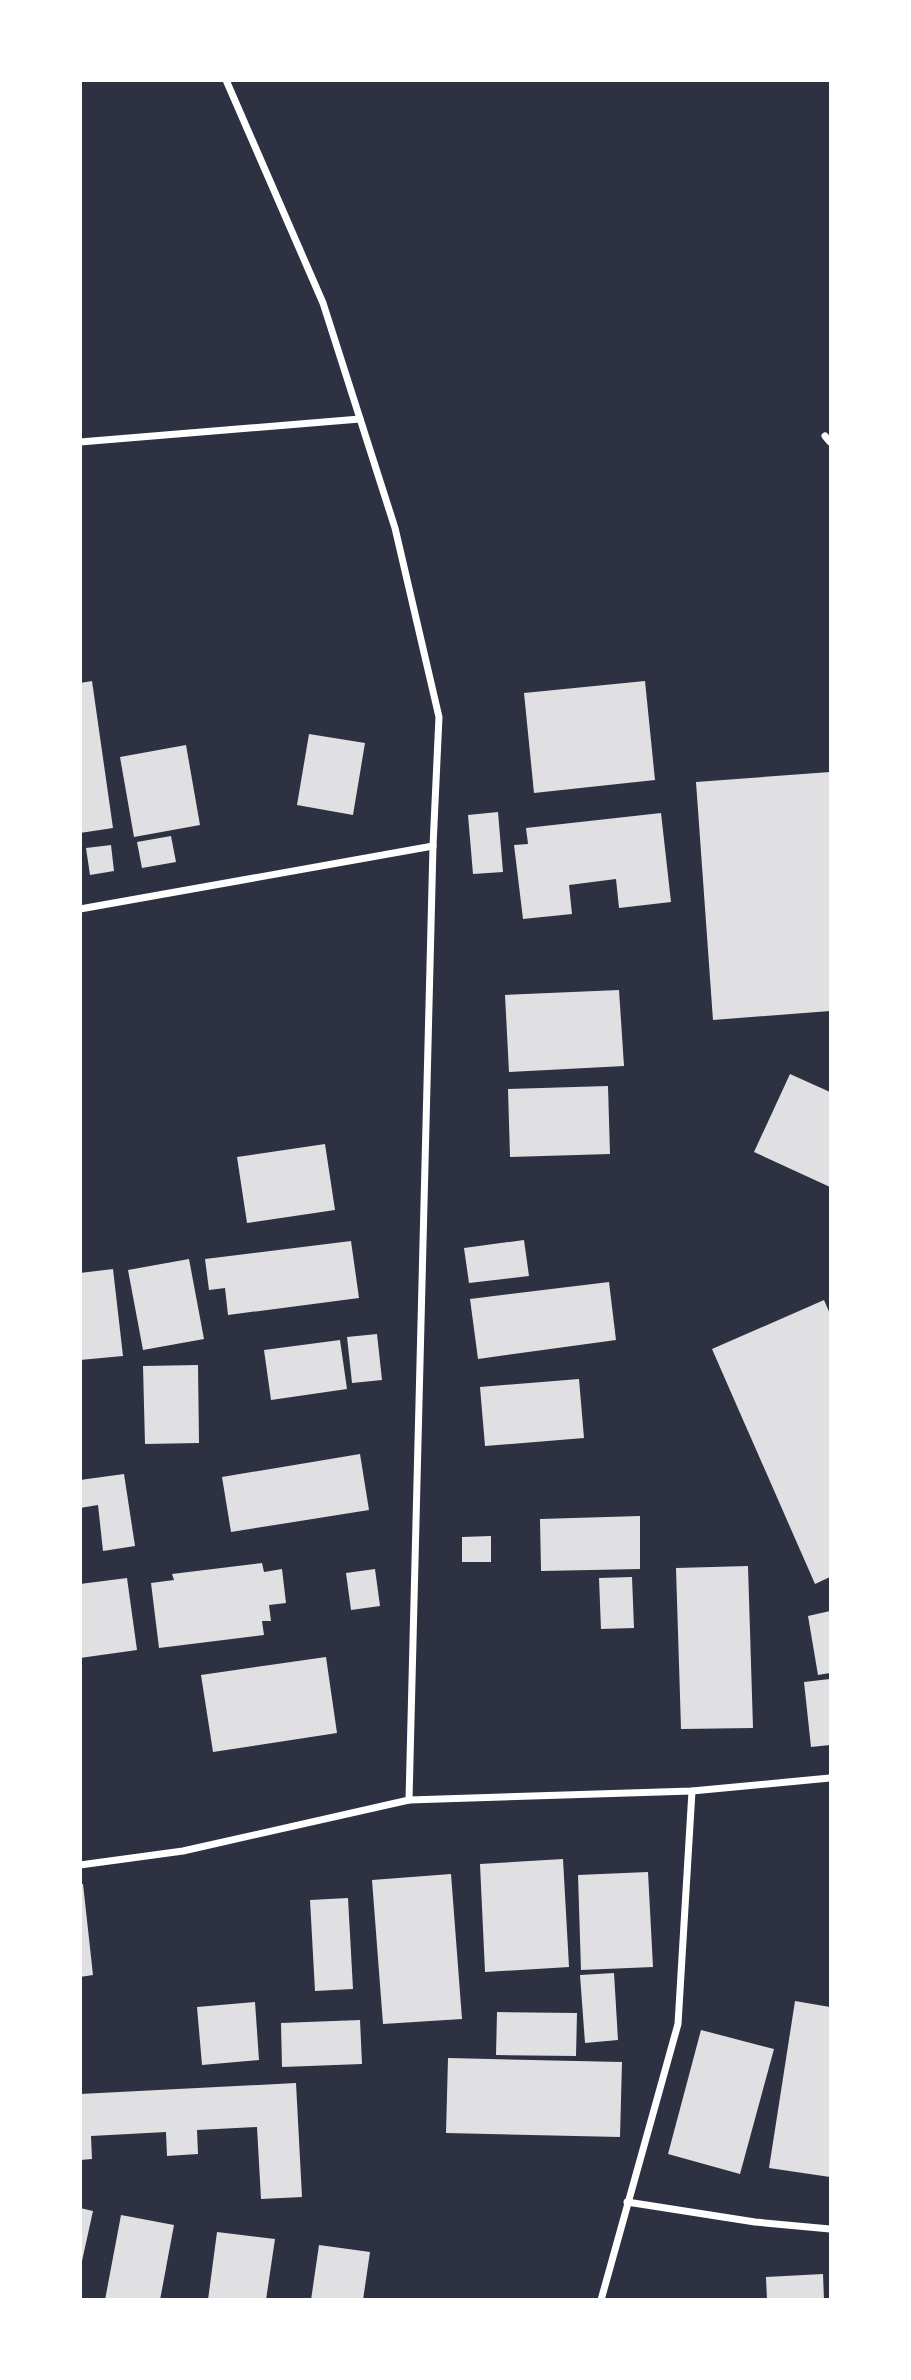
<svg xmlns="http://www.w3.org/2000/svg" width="911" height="2380" viewBox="0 0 911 2380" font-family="Manrope,sans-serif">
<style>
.building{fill:#e0e0e3}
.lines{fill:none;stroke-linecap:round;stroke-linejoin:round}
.minor{stroke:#fff;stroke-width:7}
</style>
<rect width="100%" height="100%" fill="#2d3142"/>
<!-- building -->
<g class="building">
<path d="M92,681L113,828L80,833V683Z"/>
<path d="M645,681L655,780L534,793L524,693Z"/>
<path d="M309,734L365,743L353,815L297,805Z"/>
<path d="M186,745L200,825L134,837L120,757Z"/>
<path d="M830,772V1011L713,1020L696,782Z"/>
<path d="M498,812L503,872L473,874L468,815Z"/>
<path d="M661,813L671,902L619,908L616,879L569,885L572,914L523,919L514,845L528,844L526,828Z"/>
<path d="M171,836L176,862L142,868L137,842Z"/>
<path d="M111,845L114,871L90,875L86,848Z"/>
<path d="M619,990L624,1066L509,1072L505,995Z"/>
<path d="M790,1074L830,1092V1187L754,1152Z"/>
<path d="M608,1086L610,1154L510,1157L508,1089Z"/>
<path d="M325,1144L335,1210L247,1223L237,1157Z"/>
<path d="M524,1240L529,1276L469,1283L464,1248Z"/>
<path d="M351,1241L359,1298L228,1315L225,1288L209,1290L205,1259Z"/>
<path d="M189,1259L204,1339L143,1350L128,1270Z"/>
<path d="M113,1269L123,1356L80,1360V1273Z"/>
<path d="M609,1282L616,1340L478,1359L470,1299Z"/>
<path d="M824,1300L830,1314V1577L815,1584L712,1349Z"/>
<path d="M377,1334L382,1380L352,1383L347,1337Z"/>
<path d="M340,1340L347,1389L271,1400L264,1350Z"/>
<path d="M198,1365L199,1443L145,1444L143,1366Z"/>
<path d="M579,1379L584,1438L485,1446L480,1387Z"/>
<path d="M360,1454L369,1510L231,1532L222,1477Z"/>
<path d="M124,1474L135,1546L103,1551L98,1505L80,1508V1480Z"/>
<path d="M640,1516V1569L541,1571L540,1519Z"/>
<path d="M491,1536V1562H462V1537Z"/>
<path d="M262,1563L264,1572L282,1569L286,1603L269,1605L271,1621H262L264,1635L159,1648L151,1583L174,1580L172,1574Z"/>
<path d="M748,1566L753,1728L681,1729L676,1568Z"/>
<path d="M375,1569L380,1606L351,1610L346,1573Z"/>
<path d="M632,1577L634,1628L601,1629L599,1578Z"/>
<path d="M127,1578L137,1650L80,1658V1584Z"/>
<path d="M830,1611V1673L818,1675L808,1616Z"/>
<path d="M326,1657L337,1733L213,1752L201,1675Z"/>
<path d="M830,1679V1745L811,1747L804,1682Z"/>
<path d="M563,1859L569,1967L485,1972L480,1864Z"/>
<path d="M648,1872L653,1967L581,1970L578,1875Z"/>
<path d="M451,1874L462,2019L383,2024L372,1880Z"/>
<path d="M80,1884H83L93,1975L80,1977Z"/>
<path d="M348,1898L353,1989L315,1991L310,1900Z"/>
<path d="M614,1973L618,2040L585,2043L580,1975Z"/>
<path d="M795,2001L830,2007V2177L769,2168Z"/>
<path d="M255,2002L259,2060L202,2065L197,2007Z"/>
<path d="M497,2012L577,2013L576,2056L496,2055Z"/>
<path d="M360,2020L362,2064L282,2067L281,2023Z"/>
<path d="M701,2030L774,2049L740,2174L668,2154Z"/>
<path d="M448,2058L622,2062L620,2137L446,2133Z"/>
<path d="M296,2083L302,2197L261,2199L257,2127L197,2130L198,2154L167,2156L166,2132L91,2136L92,2159L80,2160V2094Z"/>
<path d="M80,2208L93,2211L82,2261H80Z"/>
<path d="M121,2215L174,2225L160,2300H105Z"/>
<path d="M217,2232L275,2239L266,2300H208Z"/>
<path d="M319,2245L370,2252L363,2300H311Z"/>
<path d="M823,2274L824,2300H767L766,2277Z"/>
</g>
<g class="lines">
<!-- minor -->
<g class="minor">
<path d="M226,80L323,303L395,528L439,717L433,846L409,1800"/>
<path d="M825,436L830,442"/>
<path d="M80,442L360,419"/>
<path d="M80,909L433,846"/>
<path d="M80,1865L183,1851L409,1800L692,1791L830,1778"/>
<path d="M627,2202L755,2222L830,2229"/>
<path d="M601,2300L678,2024L692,1791"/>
</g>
</g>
<!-- border -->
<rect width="911" height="2380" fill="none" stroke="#ffffff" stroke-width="164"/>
</svg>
